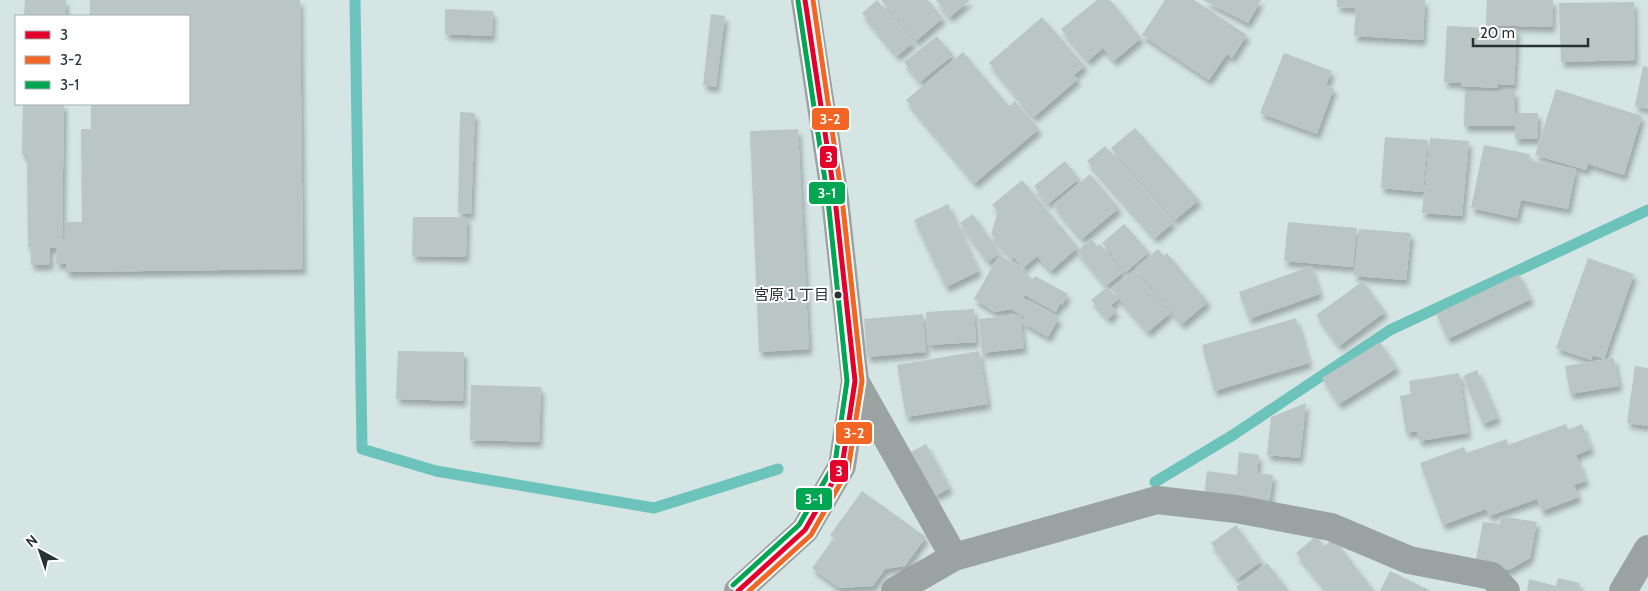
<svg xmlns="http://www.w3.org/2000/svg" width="1648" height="591" viewBox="0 0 1648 591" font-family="Cabin,'Noto Sans JP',sans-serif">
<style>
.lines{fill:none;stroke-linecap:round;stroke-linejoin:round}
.stream{stroke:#6cc3bb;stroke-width:11}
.building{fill:#bac6c5;filter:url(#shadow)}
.minor{stroke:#9ba3a2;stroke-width:28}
.bus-1-casing{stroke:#fff;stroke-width:9}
.bus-2-casing{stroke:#fff;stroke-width:9}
.bus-3-casing{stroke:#fff;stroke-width:9}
.bus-1{stroke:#e4002b;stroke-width:5}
.bus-2{stroke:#f26522;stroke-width:5}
.bus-3{stroke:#00a651;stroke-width:5}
.bus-dot{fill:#283331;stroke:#fff;stroke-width:2}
.labels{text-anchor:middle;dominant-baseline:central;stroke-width:4;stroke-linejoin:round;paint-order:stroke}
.bus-label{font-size:15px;fill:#283331;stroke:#fff;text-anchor:end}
.line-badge{stroke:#fff;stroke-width:2}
.badge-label{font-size:14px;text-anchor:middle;font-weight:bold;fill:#fff}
</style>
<defs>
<filter id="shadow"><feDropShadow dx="3" dy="5.5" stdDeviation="2.5" flood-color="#0004"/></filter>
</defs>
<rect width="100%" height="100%" fill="#d5e5e3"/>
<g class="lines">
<!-- stream -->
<g class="stream">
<path d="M355,0L362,449L436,471L654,508L778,469"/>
<path d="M1155,482L1233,435L1390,330L1648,210"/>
</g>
</g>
<!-- building -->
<g class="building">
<path d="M25,0H66L65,16H24Z"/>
<path d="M90,0H300L303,269L66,272V264H56L57,247L50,248V265H31V247L28,248L27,155H22L23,104H64L62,238H66V222H82L81,129H91V104H189V16H90Z"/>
<path d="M877,0L913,43L897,56L862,13Z"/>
<path d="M881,0H928L943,18L916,41Z"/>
<path d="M936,0H970L950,17Z"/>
<path d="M1097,0H1110L1141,38L1114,61L1103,48L1088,61L1061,29Z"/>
<path d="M1165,0H1194L1247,35L1232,58L1227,54L1209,80L1142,35Z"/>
<path d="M1203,0H1261L1248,23Z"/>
<path d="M1337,0H1425L1423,40L1354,36L1356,8L1337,7Z"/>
<path d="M1487,0H1553L1552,27L1486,25Z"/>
<path d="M1634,2L1635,60L1561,62L1559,3Z"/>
<path d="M445,9L493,11L492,36L445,34Z"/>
<path d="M711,14L725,16L716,87L703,85Z"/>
<path d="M1042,17L1085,66L1074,75L1078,79L1034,117L989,63Z"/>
<path d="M1447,26L1517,29L1514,85L1498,84V88L1461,86V83L1444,82Z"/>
<path d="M937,36L953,55L920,82L904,62Z"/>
<path d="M963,52L1009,106L1015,101L1039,129L975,183L906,100Z"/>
<path d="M1284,53L1332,71L1326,85L1334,88L1317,134L1260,113Z"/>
<path d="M1643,66L1648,67V109L1635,106Z"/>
<path d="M1556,89L1642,116L1624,175L1588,164L1586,170L1535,155Z"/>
<path d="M1465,91H1515V113H1538V139H1515V126H1464Z"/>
<path d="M460,112L475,113L471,214L458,213Z"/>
<path d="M1135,128L1199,200L1175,220L1111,148Z"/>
<path d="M798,129L809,349L759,352L750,131Z"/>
<path d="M1385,137L1428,140L1423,192L1381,188Z"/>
<path d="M1430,138L1469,141L1462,216L1422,213Z"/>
<path d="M1484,145L1530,154L1529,160L1576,169L1568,209L1521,200L1517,218L1471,208Z"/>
<path d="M1105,146L1173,223L1155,238L1087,161Z"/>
<path d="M1065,161L1079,179L1048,204L1034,186Z"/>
<path d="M1090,174L1119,208L1082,239L1053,205Z"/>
<path d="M1022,180L1078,247L1051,271L1037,256L1023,268L1014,257L1012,259L991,234L998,211L992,205Z"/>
<path d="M948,204L979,271L946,287L914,220Z"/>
<path d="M973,214L1000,253L988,262L960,223Z"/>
<path d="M413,217H467L466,257L412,256Z"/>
<path d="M1288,222L1357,228L1353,267L1284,261Z"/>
<path d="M1124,224L1149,252L1126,272L1102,243Z"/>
<path d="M1359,229L1411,233L1406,280L1354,276Z"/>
<path d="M1091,239L1097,246L1100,244L1123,272L1106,286L1077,251Z"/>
<path d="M1158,249L1164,256L1167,253L1208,302L1182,324L1135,268Z"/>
<path d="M999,255L1025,270L1023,273L1033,279L1035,276L1068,294L1062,305L1060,303L1056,312L1025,295L1023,298L1059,318L1048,337L1022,322L1025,317L1011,309L995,312L974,299Z"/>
<path d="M1588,258L1634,274L1604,359L1593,355L1591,360L1556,348Z"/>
<path d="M1311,266L1320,294L1249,319L1239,292Z"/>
<path d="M1134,270L1170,313L1148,332L1111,289Z"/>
<path d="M1519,274L1531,299L1448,339L1436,314Z"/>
<path d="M1363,281L1385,312L1339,346L1316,315Z"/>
<path d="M1107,287L1118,299L1111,305L1116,312L1108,319L1091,300Z"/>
<path d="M974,309L976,342L928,345L926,312Z"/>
<path d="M923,314L926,352L867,357L864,319Z"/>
<path d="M1020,315L1024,348L982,353L979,319Z"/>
<path d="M1296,318L1309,363L1214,391L1202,345Z"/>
<path d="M1380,342L1397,368L1339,404L1322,378Z"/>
<path d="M398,351L464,352L463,401L396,399Z"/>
<path d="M979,351L988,404L906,417L897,365Z"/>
<path d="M1614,358L1619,386L1570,394L1565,366Z"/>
<path d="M1635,366L1648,368V426L1627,423Z"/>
<path d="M1477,370L1498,418L1483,424L1463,376Z"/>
<path d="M1459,373L1468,433L1419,441L1417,431L1406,433L1400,396L1411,394L1409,381Z"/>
<path d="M471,385L541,387L539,442L470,440Z"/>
<path d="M1306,403L1300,458L1267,455L1271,417Z"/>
<path d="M1566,424L1568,430L1582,424L1591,449L1576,455L1586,481L1574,485L1579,497L1542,511L1537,499L1489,516L1486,509L1443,525L1420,463L1464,447L1466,453L1507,439L1508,445Z"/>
<path d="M926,444L950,488L935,496L911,452Z"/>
<path d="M1239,452L1259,455L1257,473L1273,475L1269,506L1204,498L1207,471L1237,475Z"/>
<path d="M862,491L926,537L905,566L885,569L873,586L839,588L812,568L834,538L830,535Z"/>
<path d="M1501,516L1537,522L1530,558L1509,570L1475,565L1483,522L1500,524Z"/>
<path d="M1236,525L1262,561L1237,579L1211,543Z"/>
<path d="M1316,536L1324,546L1334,539L1372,588L1369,591H1327L1296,553Z"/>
<path d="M1267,563L1289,591H1239L1236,587Z"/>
<path d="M1390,571L1431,591H1380Z"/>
<path d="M1558,578L1580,583L1579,589L1583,591H1527L1529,579L1556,586Z"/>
</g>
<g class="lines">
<!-- minor -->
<g class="minor">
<path d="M855,381L954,557"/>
<path d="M738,591L805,530L842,466L855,381L835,199L805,0"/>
<path d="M895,591L954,557L1157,500L1236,509L1331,527L1409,560L1492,576L1506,591"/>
<path d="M1623,591L1648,549"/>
</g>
<!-- bus-1 casing -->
<g class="bus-1-casing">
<path id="bus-1" d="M738,591L805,530L842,466L855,381L835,199L805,0"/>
</g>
<!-- bus-2 casing -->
<g class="bus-2-casing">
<path id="bus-2" d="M749,591L811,535L848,470L862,381L842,198L813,0"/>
</g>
<!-- bus-3 casing -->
<g class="bus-3-casing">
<path id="bus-3" d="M733,585L799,525L835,463L847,381L828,200L798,1"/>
</g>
<!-- bus-1 -->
<use href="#bus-1" class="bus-1"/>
<!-- bus-2 -->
<use href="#bus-2" class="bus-2"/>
<!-- bus-3 -->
<use href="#bus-3" class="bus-3"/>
</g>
<!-- markers -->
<circle class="bus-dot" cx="838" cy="295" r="4.5"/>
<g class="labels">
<!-- bus labels -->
<g class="bus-label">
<text x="829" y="295">宮原１丁目</text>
</g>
</g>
<g class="line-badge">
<rect x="811" y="107" width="39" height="24" rx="5" fill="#f26522"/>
<rect x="819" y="145" width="19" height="24" rx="5" fill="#e4002b"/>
<rect x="808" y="181" width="38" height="24" rx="5" fill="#00a651"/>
<rect x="835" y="421" width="38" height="24" rx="5" fill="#f26522"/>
<rect x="829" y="459" width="20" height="24" rx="5" fill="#e4002b"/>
<rect x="795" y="487" width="38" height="24" rx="5" fill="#00a651"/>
</g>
<g class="badge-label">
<text x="830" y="124">3-2</text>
<text x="829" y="162">3</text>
<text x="827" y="198">3-1</text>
<text x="854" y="438">3-2</text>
<text x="839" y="476">3</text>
<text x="814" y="504">3-1</text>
</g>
<!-- legend -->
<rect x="15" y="15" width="175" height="90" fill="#ffffff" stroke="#a9adad"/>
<rect x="25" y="31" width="25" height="8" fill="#e4002b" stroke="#a9adad"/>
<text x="60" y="40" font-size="15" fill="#283331">3</text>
<rect x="25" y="56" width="25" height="8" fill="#f26522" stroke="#a9adad"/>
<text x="60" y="65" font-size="15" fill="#283331">3-2</text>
<rect x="25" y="81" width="25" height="8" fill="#00a651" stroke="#a9adad"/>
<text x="60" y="90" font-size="15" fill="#283331">3-1</text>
<!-- north arrow -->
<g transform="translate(40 551) rotate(320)" stroke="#ffffff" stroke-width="4" paint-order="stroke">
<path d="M0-4L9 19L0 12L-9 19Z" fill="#283331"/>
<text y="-8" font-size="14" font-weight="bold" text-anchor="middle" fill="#283331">N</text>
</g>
<!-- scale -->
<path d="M1473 38v8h115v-8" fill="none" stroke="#283331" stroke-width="2.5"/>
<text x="1480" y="38" font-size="15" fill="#283331" stroke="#ffffff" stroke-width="4" paint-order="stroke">20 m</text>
</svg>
